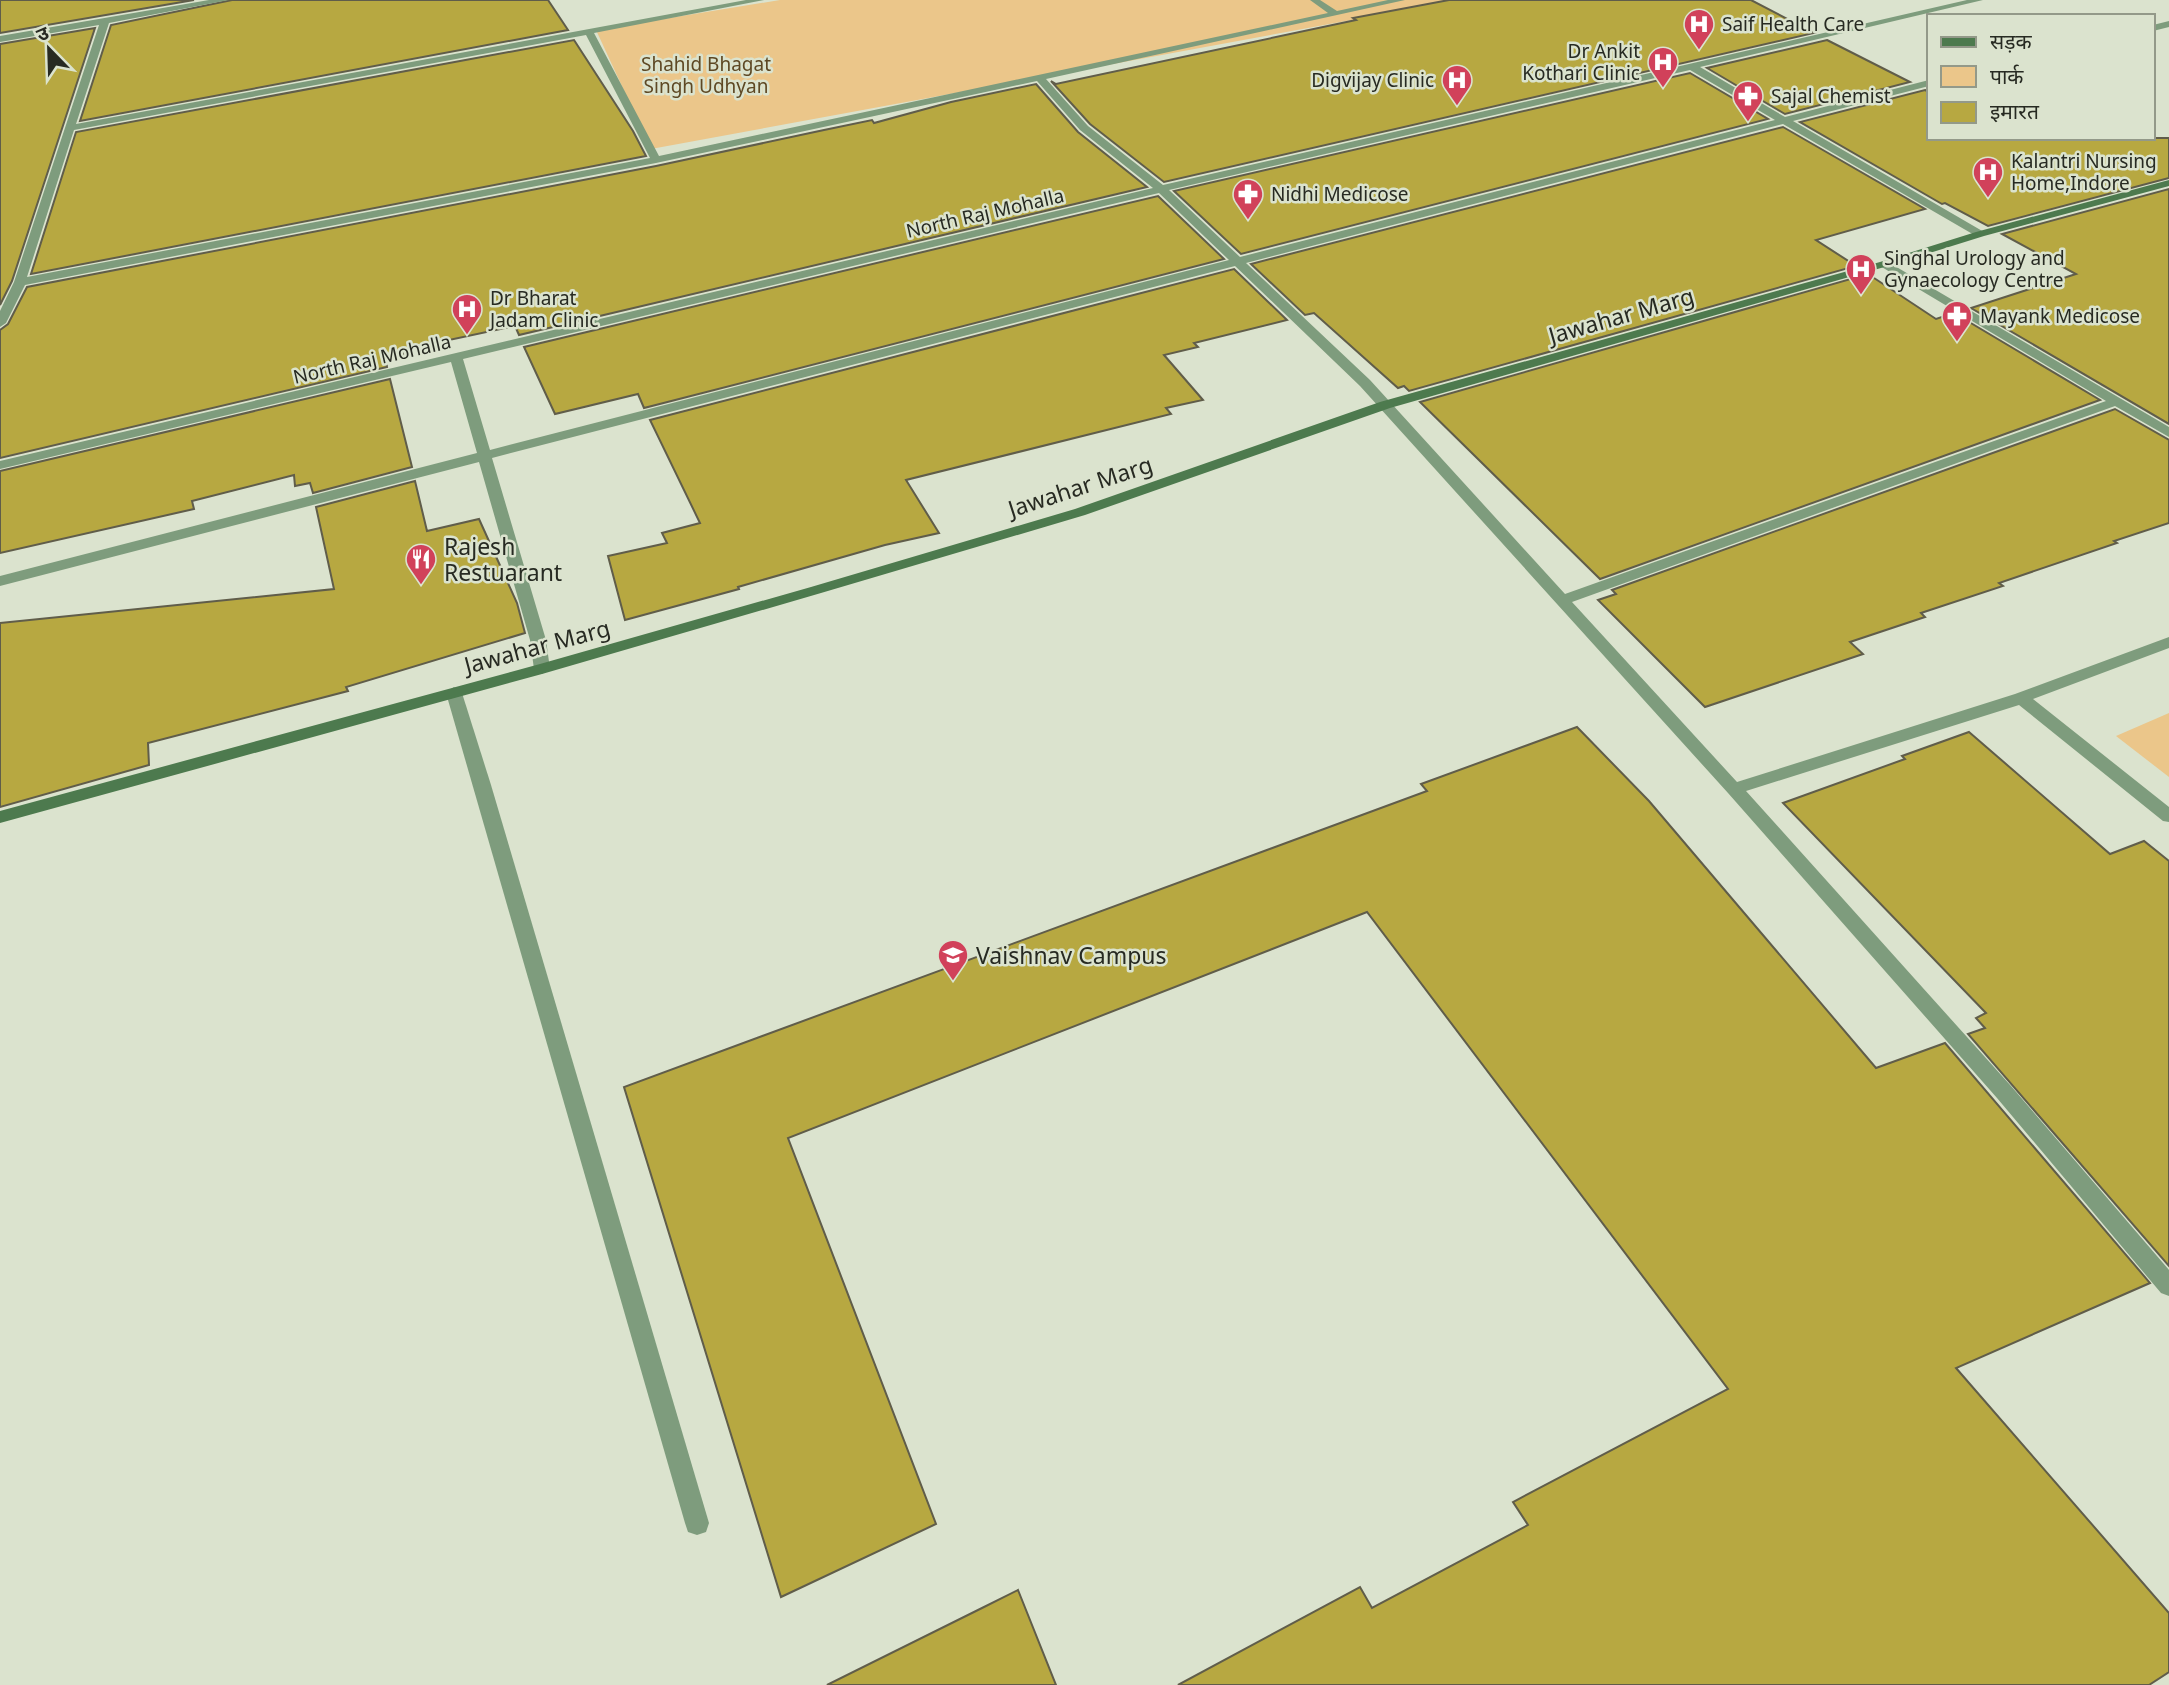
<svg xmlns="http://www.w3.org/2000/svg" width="2169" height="1685" viewBox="0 0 2169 1685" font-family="'Noto Sans','Noto Sans Devanagari',sans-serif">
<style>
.green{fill:#ebc68a}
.building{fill:#b7a841;stroke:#605d4a;stroke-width:2}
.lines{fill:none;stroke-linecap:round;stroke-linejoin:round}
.lane{fill:#7e9c7d;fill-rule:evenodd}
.street{fill:#7e9c7d;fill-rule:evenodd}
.secondary{fill:#4d7a4e;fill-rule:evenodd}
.labels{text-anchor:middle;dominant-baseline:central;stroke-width:5;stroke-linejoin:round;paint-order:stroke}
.far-poi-label{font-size:19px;fill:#272a22;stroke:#dbe3ce;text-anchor:start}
.far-park-label{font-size:19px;fill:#5e4823;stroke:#dbe3ce}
.far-street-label{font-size:19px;fill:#272a22;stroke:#dbe3ce}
.street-label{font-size:23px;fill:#272a22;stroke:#dbe3ce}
.poi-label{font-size:23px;fill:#272a22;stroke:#dbe3ce;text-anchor:start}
</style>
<rect width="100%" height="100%" fill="#dbe3ce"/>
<!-- green -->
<g class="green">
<path d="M780,0H1460L651,149L596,30Z"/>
<path d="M2169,713V777L2116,736Z"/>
</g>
<!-- building -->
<g class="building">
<path d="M0,0H194L0,33Z"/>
<path d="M232,0H548L568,30L80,121L111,25Z"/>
<path d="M1449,0H1751L1814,33L1164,182L1090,124L1051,81L1056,84L1356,20L1353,18Z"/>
<path d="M95,28L12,281L0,305V44Z"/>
<path d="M574,40L633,131L646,156L31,274L76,132Z"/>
<path d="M1827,40L1910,82L1785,114L1707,68Z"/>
<path d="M1690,73L1768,119L1241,254L1174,191Z"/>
<path d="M1036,84L1078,132L1147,187L519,335L515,326L402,350L404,358L386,361L387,367L0,458V330L8,324L27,287L656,166L824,130L872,120L874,123L951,102Z"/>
<path d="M1925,90L1929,92V138H2169V178L1988,226L1945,203L1942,204L1800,122Z"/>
<path d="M1783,127L1925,209L1816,240L1856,266L1409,391L1404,386L1398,388L1314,313L1305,315L1251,264Z"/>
<path d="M2169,189V424L1971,308L2076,274L2002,234Z"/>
<path d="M1158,196L1224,259L644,408L638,394L555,414L524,347Z"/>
<path d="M1234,269L1287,320L1194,343L1198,347L1164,355L1203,400L1166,408L1171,414L906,480L939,533L885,545L738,587L739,589L625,620L608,556L667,543L662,533L700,523L650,420Z"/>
<path d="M1868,274L1936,319L1954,313L2100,400L1600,579L1420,402Z"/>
<path d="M390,379L412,467L313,493L310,483L295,486L294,475L192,501L194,509L0,553V471Z"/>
<path d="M2115,409L2169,440V523L2114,541L2117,543L1999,583L2003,586L1921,613L1925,617L1850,642L1863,654L1705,707L1598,600L1616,594L1612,590Z"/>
<path d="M415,481L427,531L479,519L517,603L525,633L346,687L348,691L148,743L149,765L0,807V623L334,589L316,507Z"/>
<path d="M1577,727L1649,801L1876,1068L1945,1043L2150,1283L1956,1368L2169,1613V1672L2149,1685H1178L1360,1587L1372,1608L1528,1525L1513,1502L1728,1389L1367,912L788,1138L936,1524L781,1597L624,1087L1427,791L1421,784Z"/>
<path d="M1969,732L2110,854L2144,841L2169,861V1266L1968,1034L1985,1028L1976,1018L1986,1013L1783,803L1905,759L1902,756Z"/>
<path d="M1018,1590L1056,1685H827L982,1608Z"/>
</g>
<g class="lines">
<!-- lane -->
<path class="lane" d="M454,687L462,693L491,785L709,1523L706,1532L697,1535L688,1532L685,1523L446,693Z"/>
<!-- street -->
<g class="street">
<path d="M209,0H229L109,23L76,124L746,0H764L594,33L659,156L1328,13L1310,0H1320L1337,11L1388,0H1405L1046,79L1088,126L1163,185L1967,0H1983L1700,67L1785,117L1929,80V86L1793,121L1984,232V236H1976L1783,124L1246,263L1370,380L1565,594L2106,401L1880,266V262H1888L2169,427V437L2115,406L1572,602L1737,782L2015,694L2169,637V648L2033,699L2169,807V822L2163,821L2019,705L1746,791L2011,1086L2169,1270V1296L2161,1293L1997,1098L1728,793L1360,386L1235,266L492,458L546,640L550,669L542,674L534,669L530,640L479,462L0,586V576L477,453L451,362L0,469V461L1153,188L1080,130L1037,81L656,163L25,285L6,323L0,327V311L14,282L99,25L0,42V36ZM586,35L650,158L27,277L74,130ZM1690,70L1775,120L1240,257L1169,190ZM1159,193L1229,260L490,450L463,359Z"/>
<path d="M2169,21V27L2153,31V25Z"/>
</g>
<!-- secondary -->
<path class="secondary" d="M2169,180V186L1984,236L1888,266L1390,408L1085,515L821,593L542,674L0,823V811L540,664L811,587L1075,509L1380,402L1880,262L1976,232Z"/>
</g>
<!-- icons -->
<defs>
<g id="hospital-pin" transform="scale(1.575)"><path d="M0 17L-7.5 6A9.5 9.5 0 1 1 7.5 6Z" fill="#d1415a" stroke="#dbe3ce"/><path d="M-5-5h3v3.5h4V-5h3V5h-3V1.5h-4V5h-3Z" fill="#fff"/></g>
<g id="pharmacy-pin" transform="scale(1.575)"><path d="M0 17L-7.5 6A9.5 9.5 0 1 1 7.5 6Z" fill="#d1415a" stroke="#dbe3ce"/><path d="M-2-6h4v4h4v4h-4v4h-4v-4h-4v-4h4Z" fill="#fff"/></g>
<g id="restaurant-pin" transform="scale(1.575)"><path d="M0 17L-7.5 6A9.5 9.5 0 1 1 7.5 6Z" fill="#d1415a" stroke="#dbe3ce"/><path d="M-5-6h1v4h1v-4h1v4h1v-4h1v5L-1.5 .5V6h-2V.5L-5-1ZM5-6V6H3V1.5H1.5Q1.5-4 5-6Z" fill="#fff"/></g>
<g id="school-pin" transform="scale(1.575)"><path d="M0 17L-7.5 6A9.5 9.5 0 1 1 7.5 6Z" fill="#d1415a" stroke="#dbe3ce"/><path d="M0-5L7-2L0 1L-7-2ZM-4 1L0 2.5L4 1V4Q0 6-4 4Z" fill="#fff"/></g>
</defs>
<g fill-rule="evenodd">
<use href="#hospital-pin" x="1699" y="24"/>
<use href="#hospital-pin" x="1663" y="62"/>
<use href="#hospital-pin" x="1457" y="80"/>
<use href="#pharmacy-pin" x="1748" y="96"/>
<use href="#hospital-pin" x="1988" y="172"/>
<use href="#pharmacy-pin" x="1248" y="194"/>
<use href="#hospital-pin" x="1861" y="269"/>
<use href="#hospital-pin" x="467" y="309"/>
<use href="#pharmacy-pin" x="1957" y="316"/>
<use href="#restaurant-pin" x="421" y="559"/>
<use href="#school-pin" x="953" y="955"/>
</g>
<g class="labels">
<!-- far-poi labels -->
<g class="far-poi-label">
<text x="1722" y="24">Saif Health Care</text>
<text x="1640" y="51" text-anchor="end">Dr Ankit<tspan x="1640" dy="22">Kothari Clinic</tspan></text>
<text x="1434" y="80" text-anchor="end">Digvijay Clinic</text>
<text x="1771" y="96">Sajal Chemist</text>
<text x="2011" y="161">Kalantri Nursing<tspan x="2011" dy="22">Home,Indore</tspan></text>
<text x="1271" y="194">Nidhi Medicose</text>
<text x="1884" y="258">Singhal Urology and<tspan x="1884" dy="22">Gynaecology Centre</tspan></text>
<text x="490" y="298">Dr Bharat<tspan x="490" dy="22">Jadam Clinic</tspan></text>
<text x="1980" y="316">Mayank Medicose</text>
</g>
<!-- far-park labels -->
<g class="far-park-label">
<text x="706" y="64">Shahid Bhagat<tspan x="706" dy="22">Singh Udhyan</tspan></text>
</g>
<!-- far-street labels -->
<g class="far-street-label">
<text transform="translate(985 213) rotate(-13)">North Raj Mohalla</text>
<text transform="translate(372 359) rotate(-13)">North Raj Mohalla</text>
</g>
<!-- street labels -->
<g class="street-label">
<text transform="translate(1621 315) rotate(-16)">Jawahar Marg</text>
<text transform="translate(1080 486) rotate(-18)">Jawahar Marg</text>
<text transform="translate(537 646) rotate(-15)">Jawahar Marg</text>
</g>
<!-- poi labels -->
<g class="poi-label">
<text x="444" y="546">Rajesh<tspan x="444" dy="26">Restuarant</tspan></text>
<text x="976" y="955">Vaishnav Campus</text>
</g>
</g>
<!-- legend -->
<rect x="1927" y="14" width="228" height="126" fill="#dbe3ce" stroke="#939989" stroke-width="2"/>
<rect x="1941" y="37" width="35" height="10" fill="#4d7a4e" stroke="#939989" stroke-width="2"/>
<text x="1990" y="49" font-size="21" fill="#272a22">सड़क</text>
<rect x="1941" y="66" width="35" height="21" fill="#ebc68a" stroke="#939989" stroke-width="2"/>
<text x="1990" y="84" font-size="21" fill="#272a22">पार्क</text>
<rect x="1941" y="102" width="35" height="21" fill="#b7a841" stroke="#939989" stroke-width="2"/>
<text x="1990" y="119" font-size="21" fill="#272a22">इमारत</text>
<!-- north arrow -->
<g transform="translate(49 49) rotate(337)" stroke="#dbe3ce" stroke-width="5" paint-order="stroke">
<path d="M0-5L12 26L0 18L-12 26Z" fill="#272a22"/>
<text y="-10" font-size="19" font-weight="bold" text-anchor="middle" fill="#272a22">उ</text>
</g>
</svg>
